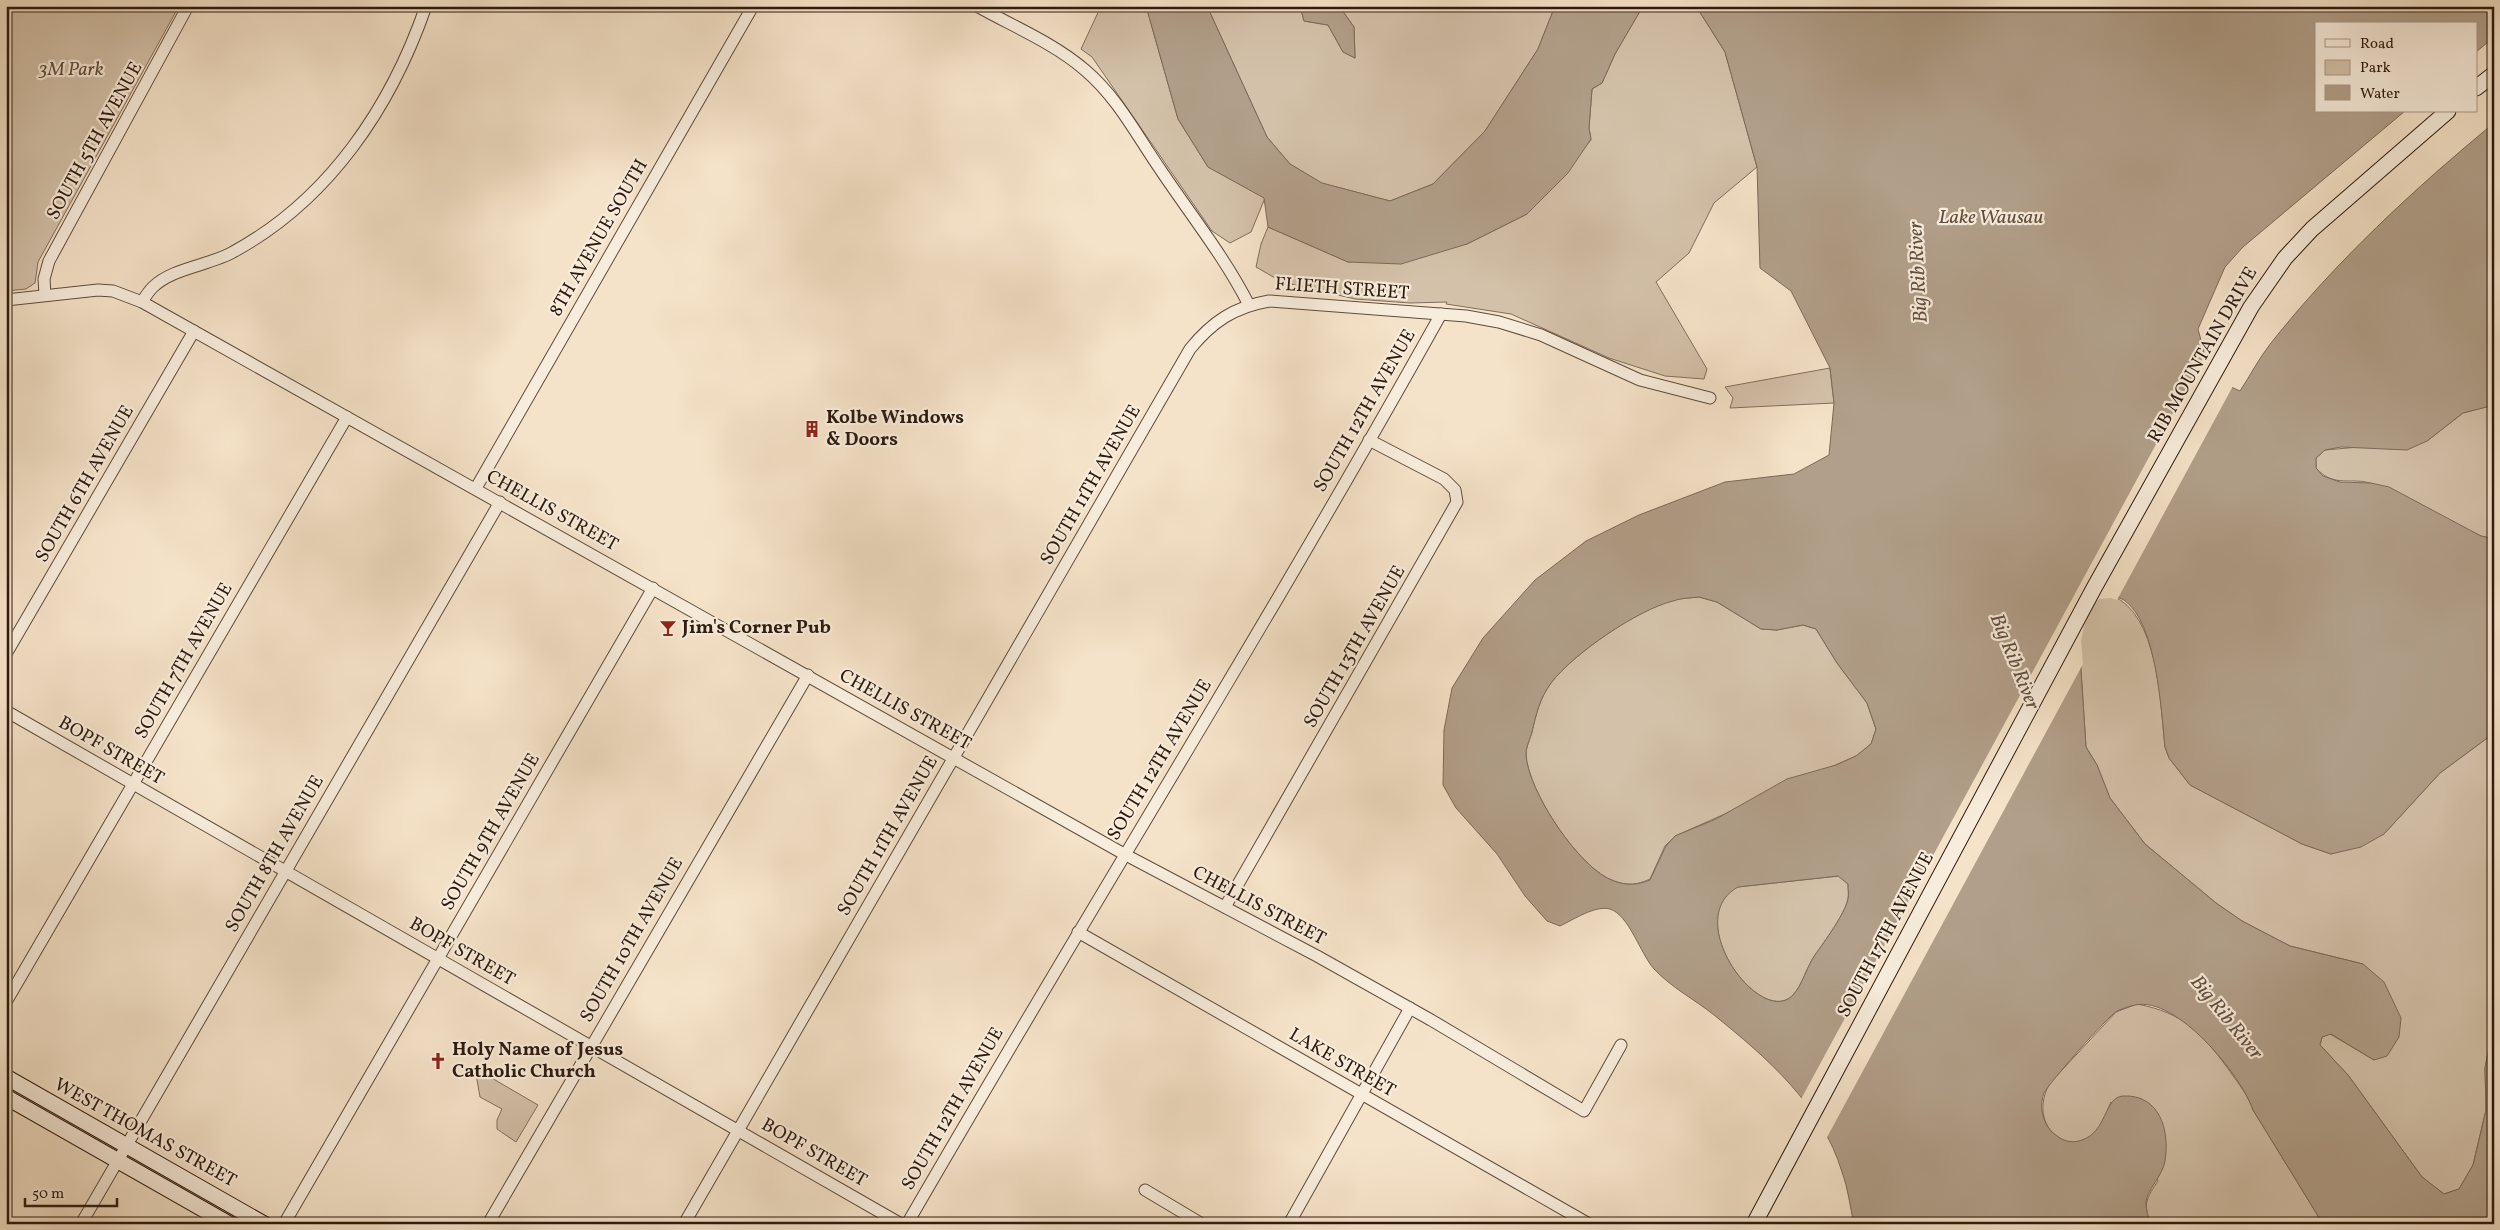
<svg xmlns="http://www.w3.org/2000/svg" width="2500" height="1230" viewBox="0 0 2500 1230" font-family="Vollkorn,serif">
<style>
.green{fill:#d3c1a9;stroke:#806e5c}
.water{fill:#b19f89;stroke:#7c6a58;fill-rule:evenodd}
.pier{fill:#f5e3c9}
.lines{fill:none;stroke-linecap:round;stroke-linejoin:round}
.minor-casing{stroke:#5f4c3d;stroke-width:13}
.secondary-casing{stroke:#2d1a0e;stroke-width:17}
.minor{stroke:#f8eddc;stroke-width:11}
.secondary{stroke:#f8eddc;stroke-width:15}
.labels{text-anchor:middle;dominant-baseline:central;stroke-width:4.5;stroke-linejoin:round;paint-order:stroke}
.park-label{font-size:19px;font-style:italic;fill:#5f4c3c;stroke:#f8eddc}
.street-label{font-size:19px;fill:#2d1a0e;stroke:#f8eddc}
.poi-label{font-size:19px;font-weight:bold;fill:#2d1a0e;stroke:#f8eddc;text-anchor:start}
.water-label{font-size:20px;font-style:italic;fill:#624f3f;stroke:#f8eddc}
</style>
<rect width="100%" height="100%" fill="#f5e3c9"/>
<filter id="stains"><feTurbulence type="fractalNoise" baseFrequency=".004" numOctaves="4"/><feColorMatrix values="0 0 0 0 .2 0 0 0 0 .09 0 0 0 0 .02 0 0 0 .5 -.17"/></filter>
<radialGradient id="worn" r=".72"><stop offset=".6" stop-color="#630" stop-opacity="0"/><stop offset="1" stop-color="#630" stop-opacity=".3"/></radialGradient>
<!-- green -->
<g class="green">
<path d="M6,6H179L38,262L35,283L26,289L6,291Z"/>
<path d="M1101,6H1146L1178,119L1208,167L1265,198L1251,232L1230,243L1212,231L1092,57L1081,49Z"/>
<path d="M1207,6H1300L1304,21L1328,25L1343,52L1355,58L1354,27L1339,6H1555L1538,49L1485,131L1433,184L1390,201L1321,183L1290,164L1267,137Z"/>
<path d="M1643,6H1696L1725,52L1757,167L1714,203L1689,253L1656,282L1707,369L1704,379L1665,376L1609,358L1511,314L1446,304L1447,302L1410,303L1355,299L1282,282L1256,267L1261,244L1268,227L1348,262L1467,244L1527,214L1591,140L1589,128L1592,89L1602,83L1615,54Z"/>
<path d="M1830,368L1834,403L1730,408L1733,398L1725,387Z"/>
<path d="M2494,405V539L2481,536C2445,519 2410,497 2373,484C2351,476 2335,489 2316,468V458L2325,450L2427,441L2463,413Z"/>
<path d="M2111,595C2159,614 2160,703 2165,747L2169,758L2190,785L2302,844L2331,854L2384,834L2440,773L2494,733L2493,1026L2485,1068L2486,1110L2473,1165L2459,1189L2444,1194L2422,1177L2348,1075L2320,1045L2322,1037L2330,1034L2374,1060L2363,964L2290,946L2242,921L2216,903L2145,844L2110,798L2097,765L2086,747L2079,640L2085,610L2098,597Z"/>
<path d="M1699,597L1717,602L1761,629L1777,630L1803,625L1816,629L1837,663L1867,703L1876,729L1871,744L1856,756L1675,836L1665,846L1650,879C1637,885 1628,886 1614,881C1580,870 1527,790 1526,754C1526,747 1530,739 1532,732C1536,714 1540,698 1551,683C1573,654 1637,610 1673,600C1681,598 1690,598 1699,597Z"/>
<path d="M1839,876L1848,884C1848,889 1849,895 1848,899C1845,914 1824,942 1815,955C1807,966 1802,986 1793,995C1761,1029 1680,919 1737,887Z"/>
<path d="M2137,1004C2184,1013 2201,1032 2229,1070C2238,1083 2248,1095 2253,1110L2323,1224H2151C2142,1205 2147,1197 2158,1181L2111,1102C2107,1110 2105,1120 2100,1127C2075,1164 2024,1128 2050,1083L2116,1012Z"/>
<path d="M478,1070L538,1105L516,1142L497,1129V1120L502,1109L480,1097L476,1074Z"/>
</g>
<!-- water -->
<g class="water">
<path d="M1146,6H1207L1267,137L1290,164L1322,183L1390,201L1433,184L1485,131L1538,49L1555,6H1643L1615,54L1602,83L1592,89L1589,128L1591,139L1568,173L1527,214L1467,244L1401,264L1348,262L1268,227L1264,198L1208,167L1178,119Z"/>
<path d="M1300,6H1339L1354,27L1355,58L1343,52L1328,25L1304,21Z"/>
<path d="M1696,6H2494V37L2476,52V24H2316V111H2405L2243,247L2225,267L2198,329L2204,352L2200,373L2240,391C2250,376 2259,358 2271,343C2335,262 2414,189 2494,123V405L2463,413L2427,441L2407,450L2341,447L2325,450L2316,458V468L2323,476L2340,482L2371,483L2389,487L2481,536L2494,539V733L2440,773L2384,834L2361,847L2331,854L2302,844L2190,785L2169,758L2165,747C2161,710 2157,623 2124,600C2116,595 2106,596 2097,597L2085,610L2079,640L2086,747L2097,765L2110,798L2145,844L2216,903L2242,921L2290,946L2363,964L2384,982L2401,1018L2399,1037L2387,1056L2374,1060L2331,1034L2322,1037L2320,1045L2348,1075L2422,1177L2444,1194L2459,1189L2473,1165L2486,1110L2485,1068L2493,1026L2494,989V1224H2323L2253,1110C2241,1075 2177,996 2135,1005C2129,1006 2122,1009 2117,1011C2108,1016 2049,1083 2044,1093C2042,1098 2041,1106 2042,1111C2045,1125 2049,1131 2060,1138C2067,1142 2074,1143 2082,1140C2107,1132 2104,1097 2123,1096C2160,1094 2170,1131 2165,1161C2163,1175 2146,1192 2146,1202C2146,1210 2148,1217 2151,1224H1854C1850,1207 1848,1188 1842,1172C1822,1105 1766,1057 1714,1015C1694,999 1672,988 1654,969C1640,953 1629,915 1610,909C1595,905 1573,920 1560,926L1547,921L1525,896L1497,854L1456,808L1443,785L1444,730L1452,688L1483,638L1535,580L1586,541L1639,515L1725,482L1794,474L1829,455L1834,403L1830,368L1791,291L1760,268L1757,167L1725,52ZM1699,597L1717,602L1761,629L1777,630L1803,625L1816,629L1837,663L1867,703L1876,729L1871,744L1856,756L1836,765L1787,779L1716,819L1675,836L1666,846L1650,880C1637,885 1628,886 1614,881C1580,870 1527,790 1526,754C1526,747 1530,739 1532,732C1536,714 1540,698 1551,683C1573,654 1637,610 1673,601C1681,598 1690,598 1699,597ZM1838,876L1848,884C1848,889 1849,895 1848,899C1845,914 1824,942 1815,955C1807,966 1802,986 1793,995C1761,1029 1680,919 1738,887Z"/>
</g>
<!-- pier -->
<path class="pier" d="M2206,352L2202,372L2233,386L2117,600L2111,598L2099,599L2087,611L2081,641L2083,664L1825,1141L1819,1127L1800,1101Z"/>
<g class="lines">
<!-- minor casing -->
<g class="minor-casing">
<g id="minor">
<path d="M977,6C1012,26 1054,43 1085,70C1117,97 1136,134 1160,169C1190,214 1224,256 1249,305"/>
<path d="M45,295L44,279L49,261L188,6"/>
<path d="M6,300L98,290L113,291L142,302L1124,854L1317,956L1431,1020L1584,1111L1621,1045"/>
<path d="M142,302C145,297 149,291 153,287C172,268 211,265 233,252C329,200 391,107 426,6"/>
<path d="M476,488L753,6"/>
<path d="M6,654L194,331"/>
<path d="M6,711L901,1224"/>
<path d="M1225,907L1457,502L1455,490L1444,479L1369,440"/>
<path d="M1078,932L1589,1224"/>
<path d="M6,1002L347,417"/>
<path d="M1145,1190L1202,1224"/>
<path d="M81,1224L500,502"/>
<path d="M284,1224L653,588"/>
<path d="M488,1224L808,675"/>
<path d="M684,1224L1190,349C1212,322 1234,307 1269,301L1466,316L1499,322L1541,335L1640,380L1710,398"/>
<path d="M907,1224C1083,919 1270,621 1441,314"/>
<path d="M1289,1224L1410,1008"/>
</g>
</g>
<!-- secondary casing -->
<g class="secondary-casing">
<g id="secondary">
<path d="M2476,88L2494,74"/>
<path d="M6,1077L264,1224"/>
<path d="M6,1097L229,1224"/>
<path d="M1754,1224L2094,588L2251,307L2285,258L2312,229L2448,111"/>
</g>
</g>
<!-- minor -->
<use href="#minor" class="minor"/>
<!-- secondary -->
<use href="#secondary" class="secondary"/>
</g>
<!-- icons -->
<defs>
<g id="building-bare" transform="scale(1.35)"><path d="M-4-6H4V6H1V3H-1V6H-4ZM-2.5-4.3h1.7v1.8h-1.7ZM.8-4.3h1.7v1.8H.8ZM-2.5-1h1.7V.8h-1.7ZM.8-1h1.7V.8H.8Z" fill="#8f2418" stroke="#f8eddc" stroke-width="2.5" paint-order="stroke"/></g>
<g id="bar-bare" transform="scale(1.35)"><path d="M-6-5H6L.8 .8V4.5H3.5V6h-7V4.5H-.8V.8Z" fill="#8f2418" stroke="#f8eddc" stroke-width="2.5" paint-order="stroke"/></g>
<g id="church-bare" transform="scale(1.35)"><path d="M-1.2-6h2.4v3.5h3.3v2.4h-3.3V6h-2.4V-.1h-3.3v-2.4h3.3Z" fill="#8f2418" stroke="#f8eddc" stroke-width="2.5" paint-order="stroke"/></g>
</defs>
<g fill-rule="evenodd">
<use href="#building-bare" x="812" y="429"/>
<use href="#bar-bare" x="668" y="628"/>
<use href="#church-bare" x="438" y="1061"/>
</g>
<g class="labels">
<!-- park labels -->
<g class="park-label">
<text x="71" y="70">3M Park</text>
</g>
<!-- street labels -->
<g class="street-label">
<text transform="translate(95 141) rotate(-61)">SOUTH 5TH AVENUE</text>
<text transform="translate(599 238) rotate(-60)">8TH AVENUE SOUTH</text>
<text transform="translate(1342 289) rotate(4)">FLIETH STREET</text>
<text transform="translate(2203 355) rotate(-60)">RIB MOUNTAIN DRIVE</text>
<text transform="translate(1365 411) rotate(-60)">SOUTH 12TH AVENUE</text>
<text transform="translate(85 484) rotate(-60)">SOUTH 6TH AVENUE</text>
<text transform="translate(1091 485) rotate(-60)">SOUTH 11TH AVENUE</text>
<text transform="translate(552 511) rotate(29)">CHELLIS STREET</text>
<text transform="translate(1355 647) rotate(-60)">SOUTH 13TH AVENUE</text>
<text transform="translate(184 661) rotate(-60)">SOUTH 7TH AVENUE</text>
<text transform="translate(905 710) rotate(29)">CHELLIS STREET</text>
<text transform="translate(111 751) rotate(30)">BOPF STREET</text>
<text transform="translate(1160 760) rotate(-59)">SOUTH 12TH AVENUE</text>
<text transform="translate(491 832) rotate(-60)">SOUTH 9TH AVENUE</text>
<text transform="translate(888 836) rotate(-60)">SOUTH 11TH AVENUE</text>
<text transform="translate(275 854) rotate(-60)">SOUTH 8TH AVENUE</text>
<text transform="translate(1259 906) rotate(28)">CHELLIS STREET</text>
<text transform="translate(1886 935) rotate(-62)">SOUTH 17TH AVENUE</text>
<text transform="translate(632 940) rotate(-60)">SOUTH 10TH AVENUE</text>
<text transform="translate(462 952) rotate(30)">BOPF STREET</text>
<text transform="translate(1342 1063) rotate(30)">LAKE STREET</text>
<text transform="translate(953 1109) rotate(-60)">SOUTH 12TH AVENUE</text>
<text transform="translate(145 1133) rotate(29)">WEST THOMAS STREET</text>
<text transform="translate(814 1153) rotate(30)">BOPF STREET</text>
</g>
<!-- poi labels -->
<g class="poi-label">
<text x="826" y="418">Kolbe Windows<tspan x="826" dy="22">&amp; Doors</tspan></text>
<text x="682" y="628">Jim's Corner Pub</text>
<text x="452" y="1050">Holy Name of Jesus<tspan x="452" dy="22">Catholic Church</tspan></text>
</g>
<!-- water labels -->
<g class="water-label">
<text x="1991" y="218">Lake Wausau</text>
<text transform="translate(1919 272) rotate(-93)">Big Rib River</text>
<text transform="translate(2014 662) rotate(68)">Big Rib River</text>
<text transform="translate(2226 1018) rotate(51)">Big Rib River</text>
</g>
</g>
<!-- margin -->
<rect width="2500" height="1230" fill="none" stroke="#f5e3c9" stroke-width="25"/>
<rect x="8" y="8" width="2485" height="1215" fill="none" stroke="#2d1a0e" stroke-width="2.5"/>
<rect x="12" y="12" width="2475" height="1205" fill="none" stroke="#2d1a0e"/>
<!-- legend -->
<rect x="2315" y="22" width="162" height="90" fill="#f8eddc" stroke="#a7998a"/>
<rect x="2325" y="39" width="25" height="8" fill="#f8eddc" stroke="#a7998a"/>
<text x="2360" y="48" font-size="15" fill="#2d1a0e">Road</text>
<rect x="2325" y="60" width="25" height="15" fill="#d3c1a9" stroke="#a7998a"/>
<text x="2360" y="72" font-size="15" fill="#2d1a0e">Park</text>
<rect x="2325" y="85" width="25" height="15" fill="#b19f89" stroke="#a7998a"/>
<text x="2360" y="98" font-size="15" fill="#2d1a0e">Water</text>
<!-- scale -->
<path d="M25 1198v8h92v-8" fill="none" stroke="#2d1a0e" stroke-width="2.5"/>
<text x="32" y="1198" font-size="15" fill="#2d1a0e" stroke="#f8eddc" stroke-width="4" paint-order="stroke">50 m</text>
<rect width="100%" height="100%" filter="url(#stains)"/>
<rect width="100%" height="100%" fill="url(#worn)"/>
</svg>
